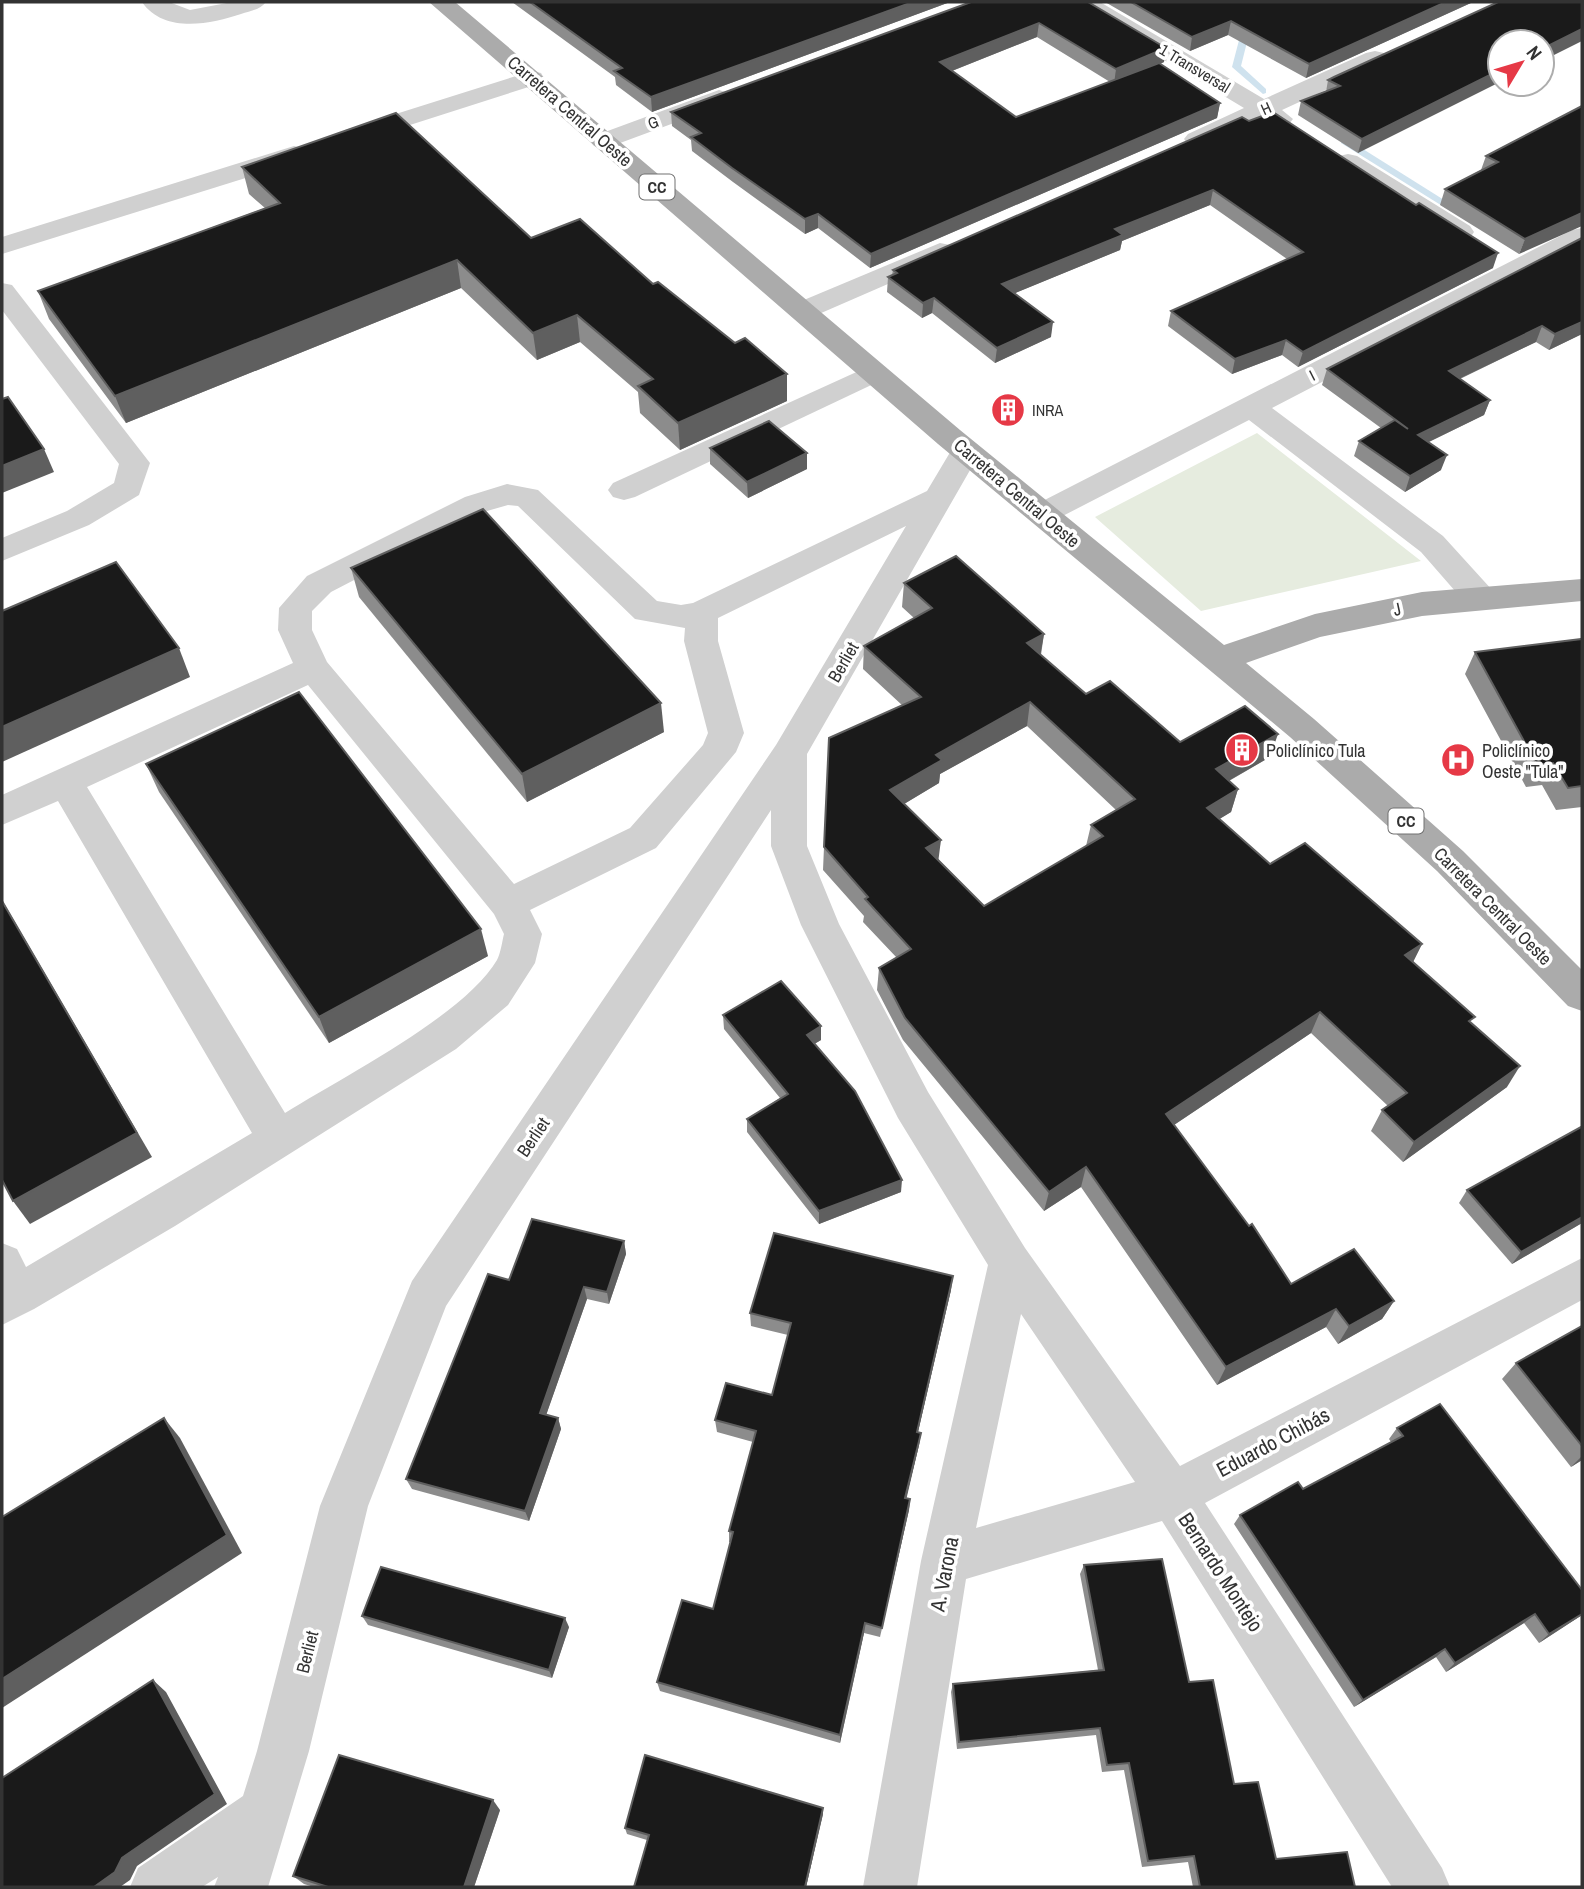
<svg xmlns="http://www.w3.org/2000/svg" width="1584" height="1889" viewBox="0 0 1584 1889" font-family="'Archivo Narrow',sans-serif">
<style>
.green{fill:#e6ecdf}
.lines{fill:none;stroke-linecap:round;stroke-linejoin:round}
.stream{fill:#cfe2ee;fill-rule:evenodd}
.minor{fill:#d0d0d0;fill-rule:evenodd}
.major{fill:#ababab;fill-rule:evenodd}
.wall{fill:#8c8c8c;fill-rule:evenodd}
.shaded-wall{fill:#5f5f5f}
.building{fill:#1a1a1a;stroke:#5f5f5f;stroke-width:2;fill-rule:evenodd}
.labels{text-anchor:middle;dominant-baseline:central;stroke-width:7;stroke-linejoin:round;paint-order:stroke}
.far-street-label{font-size:16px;fill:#333;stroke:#fff}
.shield{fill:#fff;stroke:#707070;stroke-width:2}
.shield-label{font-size:16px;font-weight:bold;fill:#333}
.far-poi-label{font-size:16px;fill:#333;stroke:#fff;text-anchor:start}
.street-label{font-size:18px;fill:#333;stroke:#fff}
.poi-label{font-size:18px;fill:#333;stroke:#fff;text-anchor:start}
.near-street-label{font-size:21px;fill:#333;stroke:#fff}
</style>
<rect width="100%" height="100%" fill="#fff"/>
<!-- green -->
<path class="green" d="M1257,433L1421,561L1201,611L1095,517Z"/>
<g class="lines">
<!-- stream -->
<g class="stream">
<path d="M1249,2H1257L1241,66L1266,89V93L1263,94L1232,67Z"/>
<path d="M1341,139H1347L1460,210L1452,212L1341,143Z"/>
</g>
<!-- minor -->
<g class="minor">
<path d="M142,2H169L190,10L232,2H266C260,10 250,11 241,14C211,24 164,34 142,2Z"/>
<path d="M1072,2H1100L1264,99L1366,53L1375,51L1384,53L1387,58L1384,63L1282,110L1293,119L1289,124L1280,127L1262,119L1197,147L1188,144L1184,139L1188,134L1244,108L1076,7Z"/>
<path d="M532,71L541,73L544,78L541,83L363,140L354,143L345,140L341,135L345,130Z"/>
<path d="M719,90L728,93L732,98L728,103L612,146L603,149L594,146L590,141L594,136Z"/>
<path d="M294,146L303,148L307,154L303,160L2,254V237Z"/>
<path d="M1348,154L1357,156L1470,226L1474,232L1470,238L1460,240L1450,238L1339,168L1335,162L1339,156Z"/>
<path d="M1582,228V247L1272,408L1443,536L1493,591L1498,599L1493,607L1481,610L1469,607L1421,552L1249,420L1053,521L1042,525L1031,521L1026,514L1031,507L1572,230Z"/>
<path d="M940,243L950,245L954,251L950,257L812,317L802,320L792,317L788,311L792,305Z"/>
<path d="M2,283L12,285L150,463L139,495L89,525L2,561V538L67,511L114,483L119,464L2,310Z"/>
<path d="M874,364L884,367L889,373L884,379L635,497L624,500L613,497L608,490L613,483Z"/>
<path d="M966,441L977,444L981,451L807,754V846L839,924L928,1092L1025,1248L1180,1466L1582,1258V1300L1205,1503L1442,1868L1450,1887H1392L1162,1521L966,1579L917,1887H863L921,1561L988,1265L898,1118L801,925L771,846V810L446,1306L368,1506L309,1751L268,1887H214L218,1877L202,1887H130L138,1868L243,1796L257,1751L320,1506L412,1281L776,745L906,526L718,618V641L744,733L736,752L656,848L530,910L542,934L535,963L508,1005L456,1049L175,1226L34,1309L2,1325V1243L17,1249L26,1267L252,1133L58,801L2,825V795L293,663L278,630L279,608L307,576L465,497L507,484L538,490L657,601L681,605L693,603L927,491L955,444ZM508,505L518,506L635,619L685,628L684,641L708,733L703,745L630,828L514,884L327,662L312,630V611L331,592L487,511ZM308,685L494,914L504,934C502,942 501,952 497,960C465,1015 341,1078 285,1113L87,787ZM1021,1314L1135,1482L976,1528Z"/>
</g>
<!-- major -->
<path class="major" d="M429,2H455L960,430L1224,645L1315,614L1422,592L1582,579V601L1422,616L1320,637L1246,663L1314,719L1463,851L1582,970V1011L1568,1006L1437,871L1290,737L938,444Z"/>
</g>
<!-- wall -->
<g class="wall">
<path d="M512,2H950L652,112L616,85L615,77Z"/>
<path d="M971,2L1164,62L1160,64L1220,103L1217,118L870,268L818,228L805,234L733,182L692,151L691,140L672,126L671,112ZM1037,37L1110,82L1016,117L952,71Z"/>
<path d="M1105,2H1473L1306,78L1228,35L1190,51Z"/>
<path d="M1582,2L1358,153L1298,115L1301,101L1326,92L1328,80Z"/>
<path d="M1582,106L1519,254L1440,205L1445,189L1481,170L1486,156Z"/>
<path d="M1242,117L1493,268L1298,367L1282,355L1232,374L1168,326L1171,311L1287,259L1210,205L1122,241L1120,250L1015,293L1051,337L995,363L932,313L922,318L887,292L888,277L892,275L893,270Z"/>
<path d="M242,167L531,238L653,284L787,401L680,450L640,413L638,392L580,342L537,360L461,288L126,423L49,319L38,291L265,208L249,194Z"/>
<path d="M1582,238V334L1549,350L1536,342L1460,379L1490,400L1484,415L1429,442L1441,470L1405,492L1354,456L1359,441L1381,428L1322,385L1327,369Z"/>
<path d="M710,448L807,469L748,498L710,464Z"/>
<path d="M351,568L664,732L527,802L359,597Z"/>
<path d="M904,583L1044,634L1041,655L1086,694L1180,742L1270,757L1229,781L1238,789L1231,812L1219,819L1270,864L1422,944L1413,962L1471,1023L1507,1087L1403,1162L1371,1131L1382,1110L1388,1106L1311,1033L1174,1125L1291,1284L1394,1301L1382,1319L1338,1344L1326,1327L1217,1385L1081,1187L1044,1211L903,1040L877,990L879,968L897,958L863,922L864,916L823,870L824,847L903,706L863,669L864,646L914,618L902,607ZM1027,726L1116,810L1091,825L1086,846L984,906L939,860L904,804L939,783L940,774Z"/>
<path d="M1582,639V807L1556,810L1542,785L1526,787L1465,674L1475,652Z"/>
<path d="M146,764L488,956L329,1043L159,792Z"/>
<path d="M723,1015L821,1040L814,1044L901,1192L819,1224L747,1132V1119L780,1098L724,1029Z"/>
<path d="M1582,1128V1223L1512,1264L1459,1203L1467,1190Z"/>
<path d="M624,1241L626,1254L609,1304L587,1299L546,1415L558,1418L561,1429L529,1521L412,1489L406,1479L509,1280Z"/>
<path d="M951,1290L918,1432L921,1433L919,1445L906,1498L910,1499L909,1510L880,1637L864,1633L840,1743L660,1691L657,1682L713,1609L731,1542H729V1531L753,1442L717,1432L715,1420L772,1395L788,1335L751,1326L750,1313Z"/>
<path d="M1582,1326V1460L1571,1467L1502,1379L1516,1363Z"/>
<path d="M1397,1428L1582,1615L1539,1643L1524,1623L1446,1672L1436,1657L1354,1707L1234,1524L1240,1515L1303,1489L1391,1442L1389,1439Z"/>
<path d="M1084,1565L1189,1682L1234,1784L1276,1859L1355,1887H1193L1188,1862L1142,1867L1124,1770L1102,1772L1096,1735L957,1749L951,1692L953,1684L1098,1670L1080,1574Z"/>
<path d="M362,1616L569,1627L552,1678L368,1625Z"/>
<path d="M823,1808V1814L806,1887H634L647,1840L627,1834L625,1828Z"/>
<path d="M500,1810L474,1887H314L304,1884L293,1876Z"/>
</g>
<!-- shaded-wall -->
<g class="shaded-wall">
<path d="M913,2H950L652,112L651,97Z"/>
<path d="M1446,2H1473L1306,78L1309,64Z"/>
<path d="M1231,21L1228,35L1190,51L1192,37Z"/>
<path d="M1039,23L1037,37L939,76L940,62Z"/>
<path d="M1582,29V41L1542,61V49Z"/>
<path d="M1166,48L1164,62L1114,84L1116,69Z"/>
<path d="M1500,70V82L1358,153L1362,139Z"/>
<path d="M1220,103L1217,118L870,268L871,254Z"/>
<path d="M1213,190L1210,205L1122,241L1120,250L1001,299L1002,284L1115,229Z"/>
<path d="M1582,213V226L1519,254L1525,239Z"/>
<path d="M818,214V228L805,234V219Z"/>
<path d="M1498,253L1493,268L1298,367L1303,352Z"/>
<path d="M457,260L461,288L126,423L115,396Z"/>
<path d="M934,298L932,313L922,318L923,303Z"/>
<path d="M577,315L580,342L537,360L533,333Z"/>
<path d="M1053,322L1051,337L995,363L997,348Z"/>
<path d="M1582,322V334L1549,350L1555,334Z"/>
<path d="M1542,326L1536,342L1444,386L1449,371Z"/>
<path d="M1286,340L1282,355L1232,374L1235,359Z"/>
<path d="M787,374V401L680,450L678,423Z"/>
<path d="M1490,400L1484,415L1412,450L1418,435Z"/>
<path d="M44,449L54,472L2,493V466Z"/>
<path d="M807,453V469L748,498L747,482Z"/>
<path d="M1447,455L1441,470L1405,492L1410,476Z"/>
<path d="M1044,634L1040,657L1027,643Z"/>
<path d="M179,648L190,677L2,762V727Z"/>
<path d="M1030,702L1027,726L940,774L939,783L889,813L890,790L936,755Z"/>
<path d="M661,703L664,732L527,802L522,774Z"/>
<path d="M1278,734L1270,757L1209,792L1216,769Z"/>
<path d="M1238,789L1231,812L1200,831L1207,808Z"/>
<path d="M941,840L938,863L926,848Z"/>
<path d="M2,900L152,1157L30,1224L13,1201Z"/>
<path d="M481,929L488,956L329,1043L319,1017Z"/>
<path d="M1422,944L1411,966L1405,955Z"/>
<path d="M1320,1012L1311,1033L1159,1135L1166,1114Z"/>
<path d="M821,1026V1040L806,1049L807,1035Z"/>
<path d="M1520,1066L1507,1087L1403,1162L1414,1142Z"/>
<path d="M1086,1167L1081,1187L1044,1211L1049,1192Z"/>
<path d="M902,1180L901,1192L819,1224V1211Z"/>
<path d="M1582,1217V1223L1512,1264L1521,1252Z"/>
<path d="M624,1241L626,1254L609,1304L607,1292Z"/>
<path d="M953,1276L951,1290L915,1444L917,1432Z"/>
<path d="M584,1287L587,1299L543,1424L540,1413Z"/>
<path d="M1394,1301L1382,1319L1338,1344L1349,1326Z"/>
<path d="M1336,1309L1326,1327L1217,1385L1226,1367Z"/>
<path d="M164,1418L180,1438L242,1553L2,1708V1679Z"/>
<path d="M558,1418L561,1429L529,1521L525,1511Z"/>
<path d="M921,1433L919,1445L904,1509L905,1498Z"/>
<path d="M1582,1456V1460L1571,1467Z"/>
<path d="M910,1499L909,1510L880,1637L882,1628Z"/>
<path d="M1535,1614L1524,1623L1446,1672L1455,1663Z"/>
<path d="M1582,1614V1615L1539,1643L1549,1634Z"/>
<path d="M565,1618L569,1627L552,1678L549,1670Z"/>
<path d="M865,1623L864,1633L840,1743V1735Z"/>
<path d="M1445,1649L1436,1657L1354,1707L1363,1700Z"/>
<path d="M153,1680L166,1692L227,1804L137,1866L130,1880L120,1887H94Z"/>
<path d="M493,1800L500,1810L474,1887H464Z"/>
<path d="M823,1808V1814L806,1887H805Z"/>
</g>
<!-- building -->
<g class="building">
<path d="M530,2H913L651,97L614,71L622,68Z"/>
<path d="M971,2H1088L1166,48L1116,69L1039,23L940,62L1016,117L1159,63L1220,103L871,254L818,214L805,219L732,168L691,137L701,133L671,112Z"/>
<path d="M1131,2H1446L1309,64L1231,21L1192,37Z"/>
<path d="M1498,2H1582V29L1542,49V42H1500V70L1362,139L1301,101L1340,86L1328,80L1334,77Z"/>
<path d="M1582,106V213L1525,239L1445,189L1498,162L1486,156Z"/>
<path d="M1273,112L1416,205L1419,203L1498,253L1303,352L1286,340L1235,359L1171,311L1303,252L1213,190L1115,229L1123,235L1002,284L1053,322L997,348L934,298L923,303L888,277L897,273L893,270L1242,117L1249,121Z"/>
<path d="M396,113L531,238L580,219L653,284L658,282L735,343L745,338L787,374L678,423L638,386L653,379L577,315L533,333L457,260L115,396L38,291L280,203L242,167Z"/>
<path d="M1582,238V322L1555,334L1542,326L1449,371L1490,400L1418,435L1447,455L1410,476L1359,441L1395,420L1408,429L1327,369Z"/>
<path d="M8,397L44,449L2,466V399Z"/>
<path d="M769,421L807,453L747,482L710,448Z"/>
<path d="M483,509L661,703L522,774L351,568Z"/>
<path d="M956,556L1044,634L1027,643L1086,694L1110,681L1180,742L1245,706L1278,734L1216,769L1238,789L1207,808L1270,864L1305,843L1422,944L1405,955L1475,1017L1469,1021L1520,1066L1414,1142L1382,1110L1407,1093L1320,1012L1166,1114L1249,1226L1252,1224L1291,1284L1354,1249L1394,1301L1349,1326L1336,1309L1226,1367L1086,1167L1049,1192L905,1018L879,968L911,949L865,899L868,897L824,847L829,738L921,697L864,646L932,608L904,583ZM1030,702L1135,799L1091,825L1103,836L984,906L926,848L941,840L890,790L942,760L936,755Z"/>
<path d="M116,562L179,648L2,727V611Z"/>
<path d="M1582,639V786L1568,788L1553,763L1537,765L1475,652Z"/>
<path d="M299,692L481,929L319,1017L146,764Z"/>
<path d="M2,901L137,1133L13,1201L2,1180Z"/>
<path d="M781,981L821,1026L807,1035L855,1091L902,1180L819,1211L747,1119L788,1094L723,1015Z"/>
<path d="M1581,1127L1582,1128V1217L1521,1252L1467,1190Z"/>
<path d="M532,1219L624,1241L607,1292L584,1287L540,1413L558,1418L525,1511L406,1479L488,1274L509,1280Z"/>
<path d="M774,1233L953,1276L917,1432L921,1433L905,1498L910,1499L882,1628L865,1623L840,1735L657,1682L682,1600L713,1609L733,1532L729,1531L756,1431L715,1420L726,1383L772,1395L791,1323L750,1313Z"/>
<path d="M1582,1326V1446L1516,1363Z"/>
<path d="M1440,1404L1582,1590V1614L1549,1634L1535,1614L1455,1663L1445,1649L1363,1700L1240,1515L1298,1482L1303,1489L1403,1436L1397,1428Z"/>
<path d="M164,1418L227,1535L2,1679V1517Z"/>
<path d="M1162,1559L1189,1682L1213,1680L1234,1784L1258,1782L1276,1859L1347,1852L1355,1887H1200L1194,1856L1148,1861L1129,1763L1107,1765L1100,1728L959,1742L953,1684L1104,1670L1084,1565Z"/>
<path d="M381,1567L565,1618L549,1670L362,1616Z"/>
<path d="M153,1680L215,1794L122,1858L115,1872L94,1887H2V1778Z"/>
<path d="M339,1755L493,1800L464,1887H328L293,1876Z"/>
<path d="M645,1755L823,1808L805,1887H634L649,1835L625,1828Z"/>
</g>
<!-- icons -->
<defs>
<g id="building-disc" transform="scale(1.75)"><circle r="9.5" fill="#e63946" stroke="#fff"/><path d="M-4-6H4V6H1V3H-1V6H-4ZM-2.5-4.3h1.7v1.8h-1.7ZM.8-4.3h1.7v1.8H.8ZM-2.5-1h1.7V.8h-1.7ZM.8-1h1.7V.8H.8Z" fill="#fff"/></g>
<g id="hospital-disc" transform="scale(1.75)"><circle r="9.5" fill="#e63946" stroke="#fff"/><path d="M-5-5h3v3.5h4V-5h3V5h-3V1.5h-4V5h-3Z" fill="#fff"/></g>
</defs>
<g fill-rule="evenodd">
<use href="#building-disc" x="1008" y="410"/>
<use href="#building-disc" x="1242" y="750"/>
<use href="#hospital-disc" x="1458" y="760"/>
</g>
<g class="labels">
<!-- far-street labels -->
<g class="far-street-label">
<text transform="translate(1195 68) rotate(31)">1 Transversal</text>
<text transform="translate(1266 108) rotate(-24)">H</text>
<text transform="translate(653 122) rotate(-20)">G</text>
<text transform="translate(1312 375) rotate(-27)">I</text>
</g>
<!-- shield labels -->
<g class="shield">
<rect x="639.5" y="174.5" width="35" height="25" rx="5"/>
<rect x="1388.5" y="808.5" width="35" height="25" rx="5"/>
</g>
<g class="shield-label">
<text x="657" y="187">CC</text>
<text x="1406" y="821">CC</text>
</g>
<!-- far-poi labels -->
<g class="far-poi-label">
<text x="1032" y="410">INRA</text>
</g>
<!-- street labels -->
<g class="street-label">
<text transform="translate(570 111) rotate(41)">Carretera Central Oeste</text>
<text transform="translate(1017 493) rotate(40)">Carretera Central Oeste</text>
<text transform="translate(1397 609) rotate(-12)">J</text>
<text transform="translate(843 662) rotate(-60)">Berliet</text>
<text transform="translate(1493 906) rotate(45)">Carretera Central Oeste</text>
<text transform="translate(533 1137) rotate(-56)">Berliet</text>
<text transform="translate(307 1652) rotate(-76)">Berliet</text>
</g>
<!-- poi labels -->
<g class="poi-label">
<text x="1266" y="750">Policlínico Tula</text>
<text x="1482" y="750">Policlínico<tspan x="1482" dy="21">Oeste "Tula"</tspan></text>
</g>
<!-- near-street labels -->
<g class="near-street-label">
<text transform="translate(1273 1442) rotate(-28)">Eduardo Chibás</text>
<text transform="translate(1221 1572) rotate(57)">Bernardo Montejo</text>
<text transform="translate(944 1574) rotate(-79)">A. Varona</text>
</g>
</g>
<!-- border -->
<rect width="1584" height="1889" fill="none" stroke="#333333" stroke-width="7"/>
<!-- north arrow -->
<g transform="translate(1521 63) rotate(52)"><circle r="33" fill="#ffffff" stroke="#adadad" stroke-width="2"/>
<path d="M0-5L12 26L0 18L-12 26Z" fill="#e63946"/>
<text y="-10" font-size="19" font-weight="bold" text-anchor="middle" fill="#333333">N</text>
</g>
</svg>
